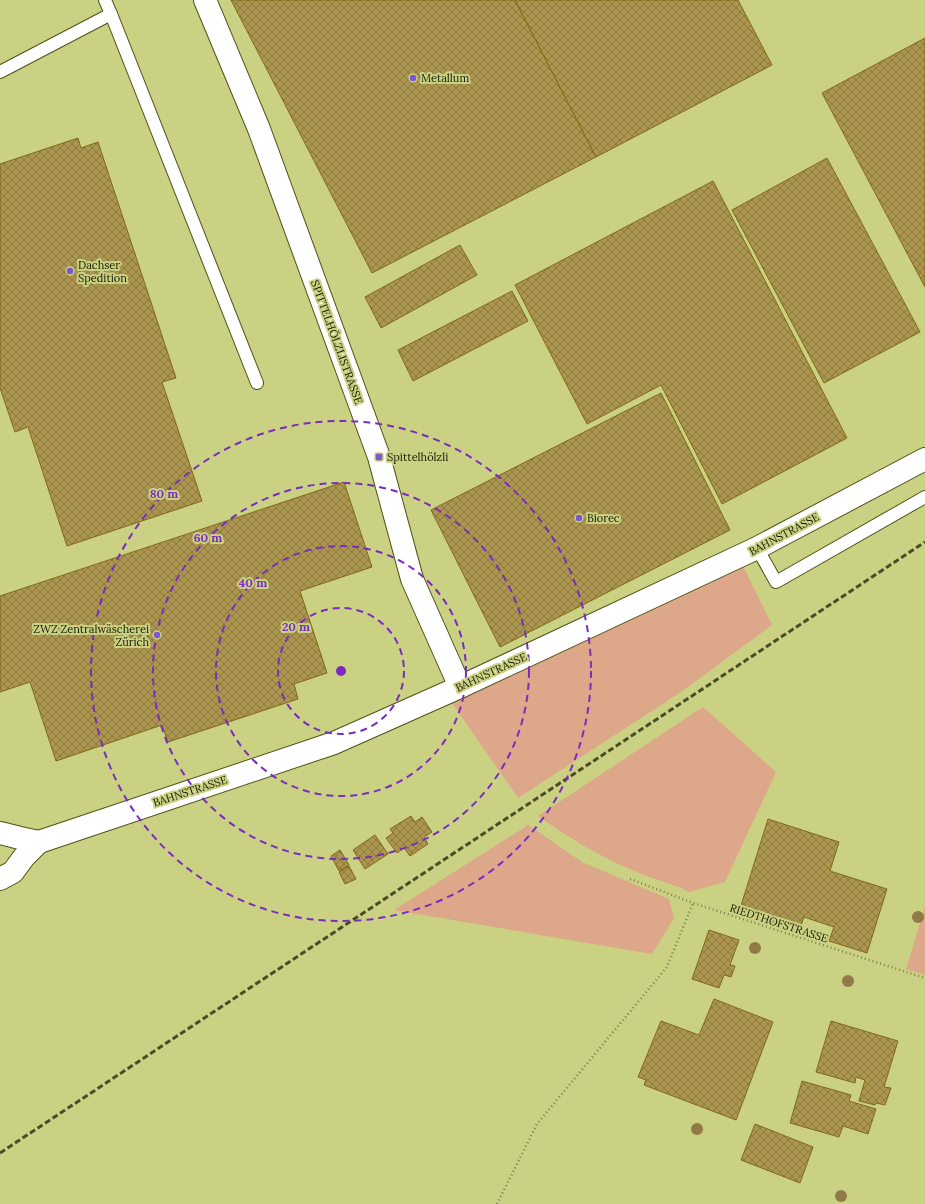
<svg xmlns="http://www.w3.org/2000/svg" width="925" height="1204" viewBox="0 0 925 1204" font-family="Lora,serif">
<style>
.grass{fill:#dca889}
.building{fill:url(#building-cross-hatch);stroke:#806916}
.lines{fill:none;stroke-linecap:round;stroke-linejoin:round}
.service-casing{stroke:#4f5217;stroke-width:14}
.minor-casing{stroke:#4f5217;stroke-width:24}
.path{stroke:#7d814a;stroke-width:2.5;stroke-dasharray:1 3;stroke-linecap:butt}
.service{stroke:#fff;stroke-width:12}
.minor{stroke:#fff;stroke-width:22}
.rail{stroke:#494c24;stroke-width:3;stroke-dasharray:6 3;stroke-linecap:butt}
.tree{fill:#907b48}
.ring{fill:none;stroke:#7b2cbf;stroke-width:2;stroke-dasharray:7 5}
.poi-dot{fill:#7a58d2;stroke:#cad183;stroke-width:1.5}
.labels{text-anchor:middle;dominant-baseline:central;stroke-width:4;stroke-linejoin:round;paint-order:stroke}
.poi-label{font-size:11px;fill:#181900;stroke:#cad183;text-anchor:start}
.street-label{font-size:11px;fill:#181900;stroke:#cad183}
.centre{fill:#7b2cbf;stroke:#cad183;stroke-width:2}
.ring-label{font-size:12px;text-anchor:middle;font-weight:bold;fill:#7b2cbf;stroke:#cad183;stroke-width:4;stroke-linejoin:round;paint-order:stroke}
</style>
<defs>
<pattern id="building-cross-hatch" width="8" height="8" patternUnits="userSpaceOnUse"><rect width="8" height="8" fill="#ac964f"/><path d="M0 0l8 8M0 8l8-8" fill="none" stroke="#8b7a3f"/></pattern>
</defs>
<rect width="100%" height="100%" fill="#cad183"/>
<!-- grass -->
<g class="grass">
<path d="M743,566L772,625L681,692L518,798L452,703Z"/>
<path d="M703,707L776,772L725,882L689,892C672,883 652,879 634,871C599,856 569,838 538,816Z"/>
<path d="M528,825L582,862L669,899L674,918L652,954L394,910Z"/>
<path d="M925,907V975L906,969Z"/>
</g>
<!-- building -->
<g class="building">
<path d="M231,0H515L596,157L372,273Z"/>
<path d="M515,0H738L772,65L596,157Z"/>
<path d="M925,38V287L822,93Z"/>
<path d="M78,138L81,148L98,142L176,378L162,382L202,501L67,546L28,427L15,432L0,388V164Z"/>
<path d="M827,158L920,332L824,383L732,210Z"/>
<path d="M713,181L847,438L722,504L661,385L587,424L515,285Z"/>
<path d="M460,245L477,275L381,328L365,297Z"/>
<path d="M512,291L528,321L413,381L398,350Z"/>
<path d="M661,393L730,530L500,647L431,510Z"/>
<path d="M344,482L372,567L300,591L327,673L294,684L298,699L168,742L162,725L56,761L30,682L0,692V596Z"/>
<path d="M411,816L415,822L422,817L432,832L424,837L428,844L410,856L404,848L397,853L386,838L393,833L390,829Z"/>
<path d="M768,819L839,842L830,871L887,889L867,953L829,941L834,927L804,917L799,931L739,912Z"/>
<path d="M375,835L388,854L365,869L353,850Z"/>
<path d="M340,850L349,865L339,871L331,856Z"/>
<path d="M349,866L356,879L345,884L339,872Z"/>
<path d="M709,930L739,940L730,965L735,966L731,977L724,975L719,988L692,979Z"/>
<path d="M714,999L773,1022L736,1120L644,1085L646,1080L638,1077L661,1021L699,1035Z"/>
<path d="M831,1021L898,1041L884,1087L891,1088L885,1105L876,1103L875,1105L859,1101L865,1080L856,1077L855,1083L816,1072Z"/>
<path d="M802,1081L851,1095L849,1101L876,1109L868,1134L843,1126L839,1137L790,1123Z"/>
<path d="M755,1124L813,1147L800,1183L741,1160Z"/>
</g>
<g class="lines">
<!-- service casing -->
<g class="service-casing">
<g id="service">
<path d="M111,14L257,383"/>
<path d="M0,72L111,14L105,0"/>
<path d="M757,548L776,582L925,497"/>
</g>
</g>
<!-- minor casing -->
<g class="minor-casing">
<g id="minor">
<path d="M205,0L259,129L379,457L412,579L460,687"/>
<path d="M0,833L20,838L39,842"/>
<path d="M0,879L13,872L24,857L39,842L334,743L460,687L757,548L925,459"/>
</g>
</g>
<!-- path -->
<g class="path">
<path d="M630,879L693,903L925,978"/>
<path d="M497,1204L537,1124L667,967L693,903"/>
</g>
<!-- service -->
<use href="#service" class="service"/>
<!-- minor -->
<use href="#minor" class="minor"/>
<!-- rail -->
<path class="rail" d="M0,1153L925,542"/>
</g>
<!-- trees -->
<g class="tree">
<circle cx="918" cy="917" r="6"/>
<circle cx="755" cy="948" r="6"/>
<circle cx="848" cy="981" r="6"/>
<circle cx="697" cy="1129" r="6"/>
<circle cx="841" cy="1196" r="6"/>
</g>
<!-- distance rings -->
<g class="ring">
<circle cx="341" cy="671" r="63"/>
<circle cx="341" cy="671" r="125"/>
<circle cx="341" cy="671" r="188"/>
<circle cx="341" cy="671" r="250"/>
</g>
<!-- markers -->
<g class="poi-dot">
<circle cx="413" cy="78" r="4"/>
<circle cx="70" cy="271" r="4"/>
<rect x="375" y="453" width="8" height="8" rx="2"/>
<circle cx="579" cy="518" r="4"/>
<circle cx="157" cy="635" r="4"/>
</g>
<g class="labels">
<!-- poi labels -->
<g class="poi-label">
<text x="421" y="78">Metallum</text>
<text x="78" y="265">Dachser<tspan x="78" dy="13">Spedition</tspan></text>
<text x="387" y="457">Spittelhölzli</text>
<text x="587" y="518">Biorec</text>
<text x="149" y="629" text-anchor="end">ZWZ Zentralwäscherei<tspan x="149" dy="13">Zürich</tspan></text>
</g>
<!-- street labels -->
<g class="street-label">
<text transform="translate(337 342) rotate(70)">SPITTELHÖLZLISTRASSE</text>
<text transform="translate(784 534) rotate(-28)">BAHNSTRASSE</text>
<text transform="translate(491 672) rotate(-25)">BAHNSTRASSE</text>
<text transform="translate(190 791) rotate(-18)">BAHNSTRASSE</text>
<text transform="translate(779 923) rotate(18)">RIEDTHOFSTRASSE</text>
</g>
</g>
<circle cx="341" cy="671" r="6" class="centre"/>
<g class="ring-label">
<text x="164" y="498">80 m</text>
<text x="208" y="542">60 m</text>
<text x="253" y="587">40 m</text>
<text x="296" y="631">20 m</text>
</g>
</svg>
